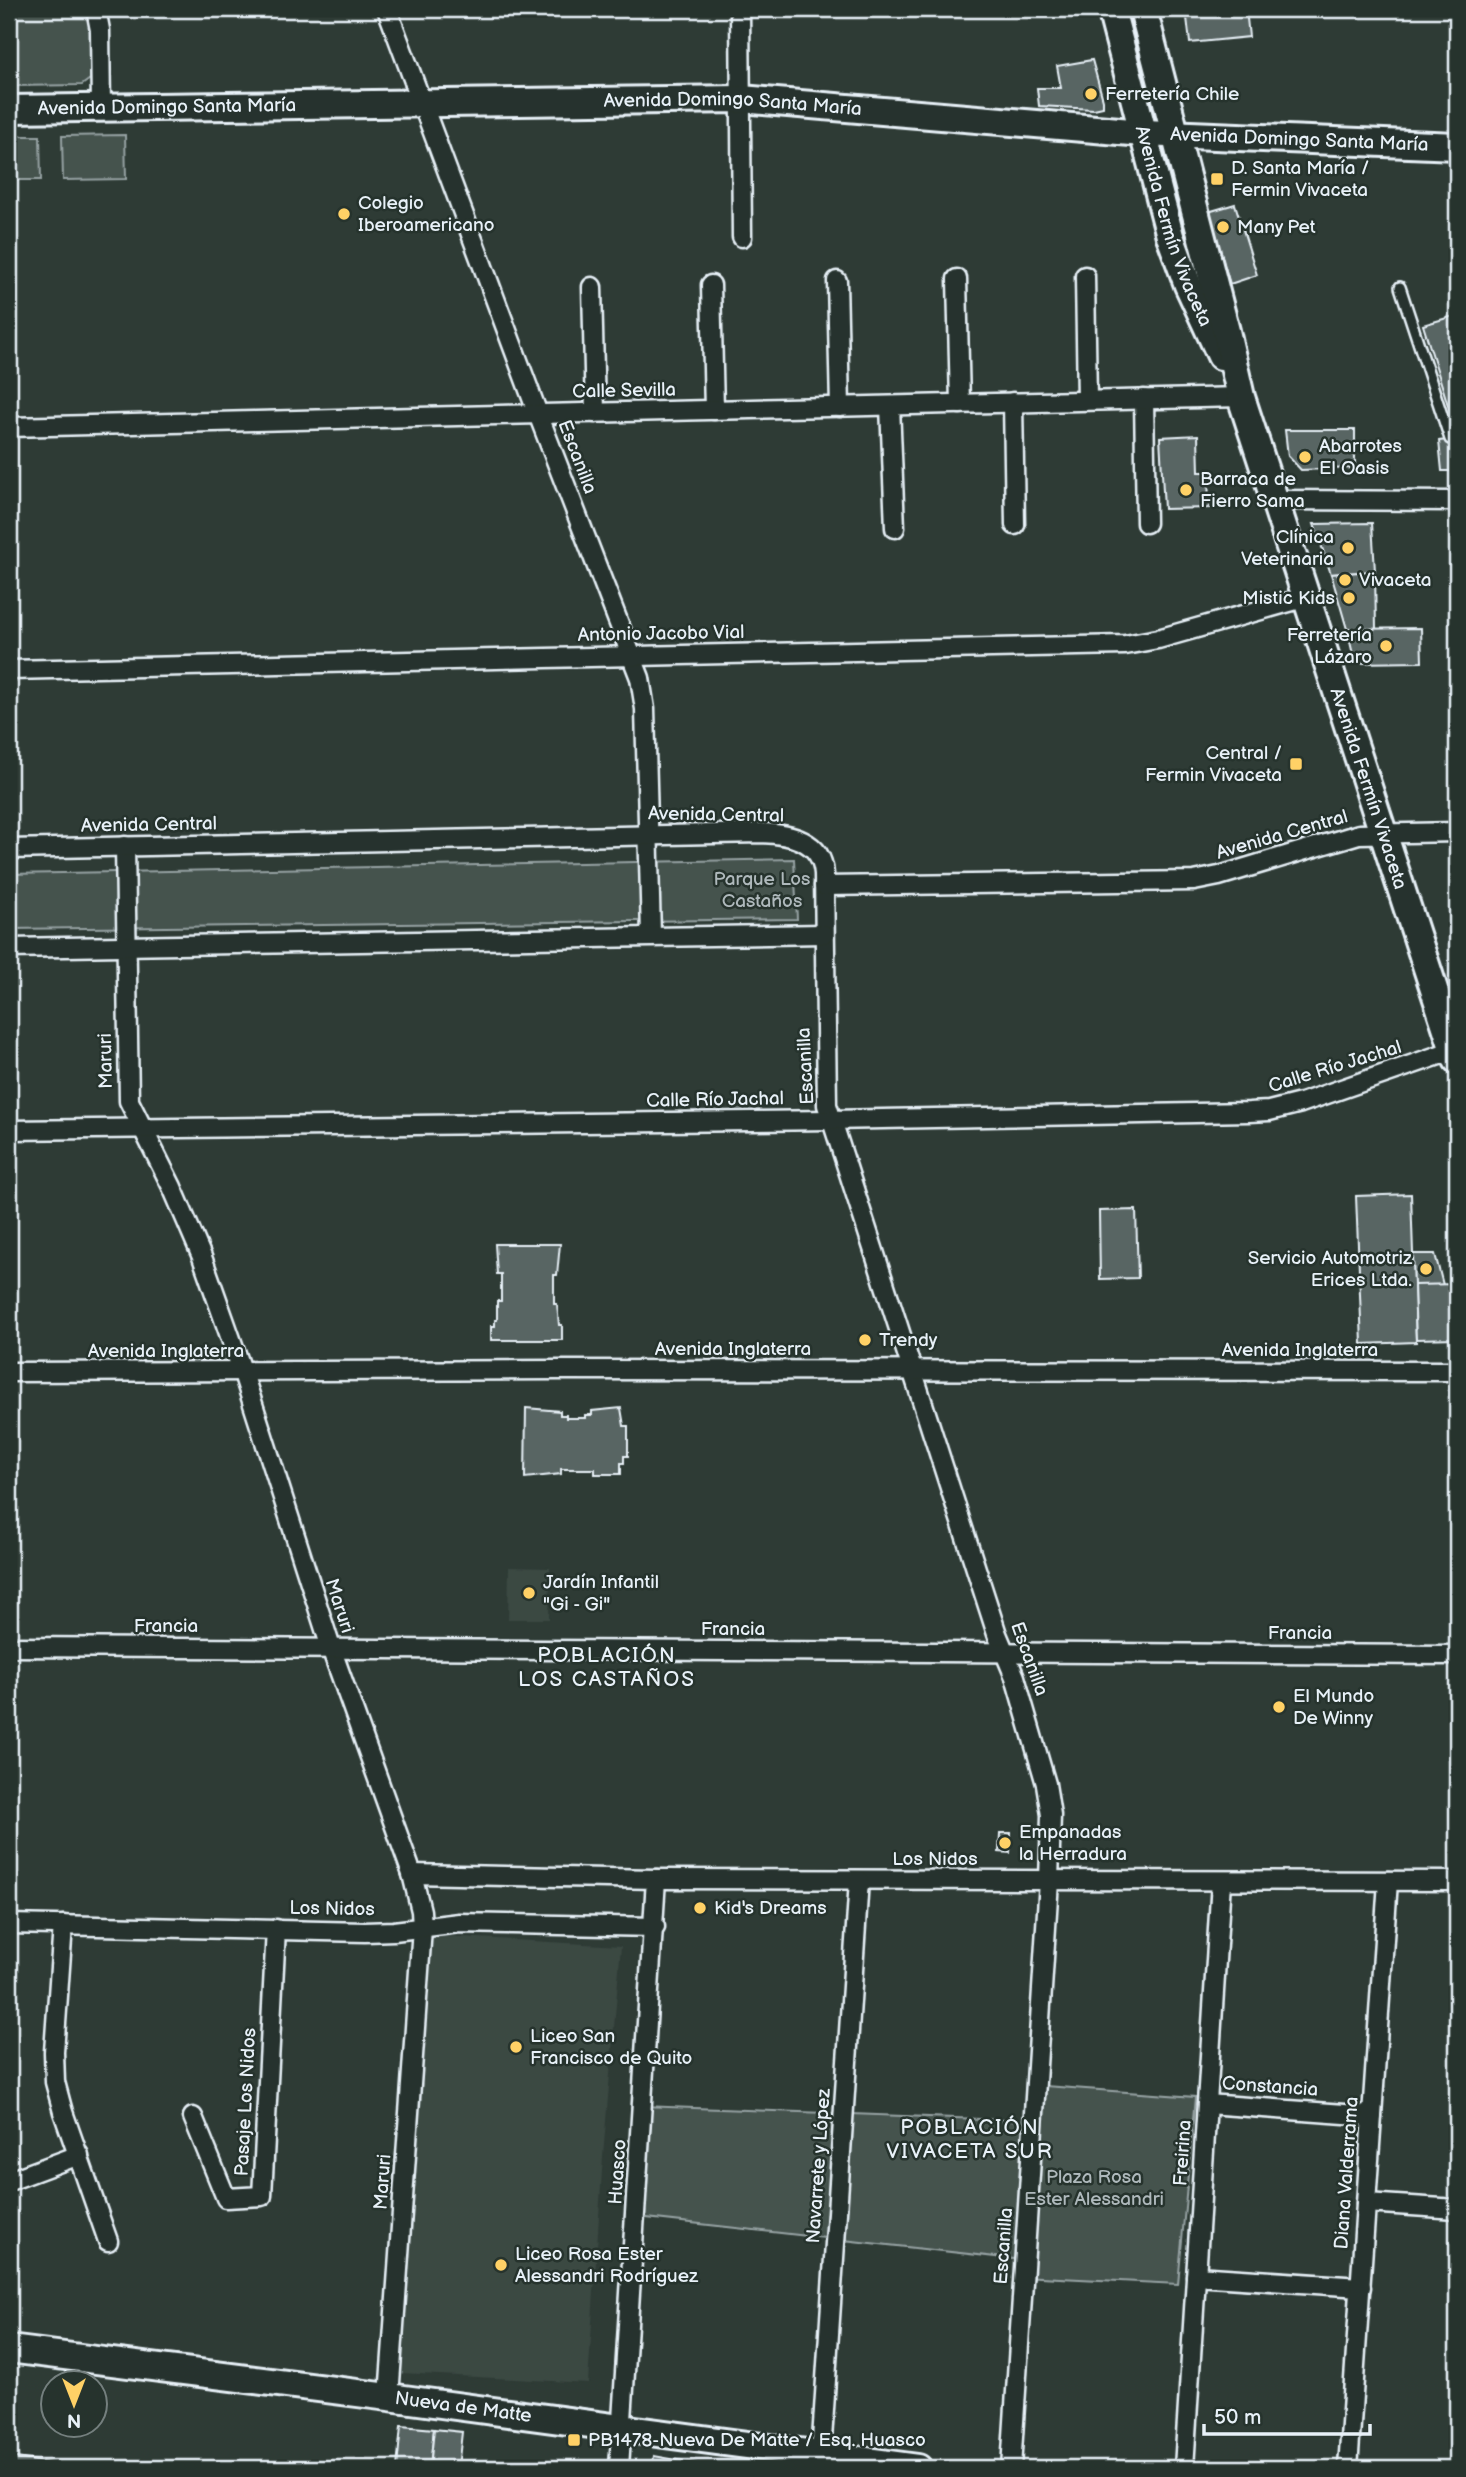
<svg xmlns="http://www.w3.org/2000/svg" width="1466" height="2477" viewBox="0 0 1466 2477" font-family="'Balsamiq Sans',sans-serif">
<style>
.built{fill:#3b4843}
.green{fill:#45524e;stroke:#96a2a3;stroke-width:2}
.building{fill:#596563;stroke:#e8f1f8;stroke-width:2}
.lines{fill:none;stroke-linecap:round;stroke-linejoin:round}
.lane-casing{stroke:#e8f1f8;stroke-width:14}
.street-casing{stroke:#e8f1f8;stroke-width:23}
.secondary-casing{stroke:#e8f1f8;stroke-width:32}
.lane{stroke:#26332d;stroke-width:9}
.street{stroke:#26332d;stroke-width:18}
.secondary{stroke:#26332d;stroke-width:26}
.poi-dot{fill:#ffd166;stroke:#26332d;stroke-width:2.5}
.labels{text-anchor:middle;dominant-baseline:central;stroke-width:5;stroke-linejoin:round;paint-order:stroke}
.poi-label{font-size:19px;fill:#e8f1f8;stroke:#26332d;text-anchor:start}
.street-label{font-size:19px;fill:#e8f1f8;stroke:#26332d}
.park-label{font-size:19px;fill:#afb9bc;stroke:#26332d}
.neighbourhood-label{font-size:21px;letter-spacing:2px;fill:#e8f1f8;stroke:#26332d}
</style>
<rect width="100%" height="100%" fill="#2e3b35"/>
<filter id="ink" filterUnits="userSpaceOnUse"><feTurbulence type="fractalNoise" baseFrequency=".0143" numOctaves="2"/><feDisplacementMap in="SourceGraphic" scale="14" xChannelSelector="R" yChannelSelector="G"/><feConvolveMatrix kernelMatrix="1 2 1 2 8 2 1 2 1" color-interpolation-filters="sRGB"/></filter>
<g filter="url(#ink)">
<!-- built -->
<g class="built">
<path d="M509,1567L550,1568L549,1619H508Z"/>
<path d="M425,1935L621,1946L603,2156L588,2383L401,2373Z"/>
</g>
<!-- green -->
<g class="green">
<path d="M11,9H85L90,28V79L82,85L12,86L9,80V15Z"/>
<path d="M125,135L126,179L63,180L62,136Z"/>
<path d="M9,136H40L41,180H9Z"/>
<path d="M794,859L797,919L9,929V874Z"/>
<path d="M1031,2085L1195,2097L1178,2284L1021,2276L1022,2260L638,2217L643,2106L1030,2121Z"/>
</g>
<!-- building -->
<g class="building">
<path d="M1186,9H1246L1249,37L1190,43Z"/>
<path d="M1092,60L1103,100V107L1094,109L1039,106L1037,88H1061L1057,66Z"/>
<path d="M1235,204L1257,275L1230,284L1208,212Z"/>
<path d="M1457,315V434L1423,325Z"/>
<path d="M1285,430H1355V468L1301,470L1288,456Z"/>
<path d="M1198,435L1199,472H1208L1209,508L1164,509L1160,437Z"/>
<path d="M1457,439V471H1442L1439,441Z"/>
<path d="M1372,523L1375,571L1331,574L1314,524Z"/>
<path d="M1375,571L1376,629H1347L1331,574Z"/>
<path d="M1421,628L1422,662L1355,663L1347,629Z"/>
<path d="M1411,1194L1416,1342L1362,1344L1356,1196Z"/>
<path d="M1136,1210L1138,1278L1100,1279L1099,1211Z"/>
<path d="M495,1244H560L557,1275H554V1304H557L559,1325H562V1340H491V1326H495V1320H497V1301H501V1274H497Z"/>
<path d="M1413,1254H1435L1443,1285H1414Z"/>
<path d="M1457,1284V1338L1416,1339L1414,1285Z"/>
<path d="M526,1408L560,1411V1415H566V1418H585V1415H592V1411L621,1408L624,1426H628V1456H624V1463H621V1474H595V1469H561V1474L525,1478Z"/>
<path d="M1000,1833H1011L1010,1853L999,1852Z"/>
<path d="M401,2426L434,2429L430,2468H397Z"/>
<path d="M434,2429L462,2432L458,2468H430Z"/>
<path d="M654,2456L677,2460L676,2468H652Z"/>
<path d="M9,2457L72,2466V2468H9Z"/>
<path d="M677,2460L696,2463L695,2468H676Z"/>
</g>
<g class="lines">
<!-- lane casing -->
<g class="lane-casing">
<path id="lane" d="M1400,287L1450,439"/>
</g>
<!-- street casing -->
<g class="street-casing">
<g id="street">
<path d="M96,9L100,30L101,106"/>
<path d="M387,9L538,414L640,678L645,709L651,935"/>
<path d="M740,9L742,237"/>
<path d="M1085,276L1087,400"/>
<path d="M957,279L960,404"/>
<path d="M837,281L840,407"/>
<path d="M711,285L714,410"/>
<path d="M592,287L595,413"/>
<path d="M1144,399L1146,523"/>
<path d="M1013,402L1015,525"/>
<path d="M890,406L895,528"/>
<path d="M9,427L1241,397"/>
<path d="M1275,500L1457,501"/>
<path d="M9,670L1125,645L1158,639L1307,597"/>
<path d="M125,846L129,1101L172,1187L202,1257L243,1373L331,1648L412,1874L421,1911L422,1928L389,2397"/>
<path d="M9,849L761,833C790,834 822,840 824,874L827,1105L997,1634L1015,1677L1046,1784L1051,1815L1049,1881L1011,2468"/>
<path d="M824,886L1194,881L1219,876L1359,834L1457,832"/>
<path d="M9,948L823,934"/>
<path d="M9,1130L830,1120L1249,1112L1269,1111L1301,1103L1454,1050"/>
<path d="M9,1372L559,1370L1457,1371"/>
<path d="M9,1647L1457,1655"/>
<path d="M412,1874L656,1879L1457,1881"/>
<path d="M9,1924L365,1932L394,1931L459,1923L655,1927"/>
<path d="M63,1925L54,2052L55,2082L63,2112L108,2241"/>
<path d="M1207,2104L1372,2116"/>
<path d="M193,2117L226,2198L262,2196L276,1929"/>
<path d="M9,2181L79,2155"/>
<path d="M1366,2203L1457,2209"/>
<path d="M1196,2276L1361,2287"/>
<path d="M821,2455L859,1880"/>
<path d="M619,2468L656,1879"/>
<path d="M1184,2468L1221,1881"/>
<path d="M1348,2468L1388,1881"/>
</g>
</g>
<!-- secondary casing -->
<g class="secondary-casing">
<g id="secondary">
<path id="s1" d="M1111,9L1170,236L1188,285L1221,356"/>
<path id="s2" d="M1143,9L1226,331L1241,397L1457,1060"/>
<path id="s3" d="M9,109L741,99L1143,133L1457,146"/>
<path id="s4" d="M9,2349L389,2397L918,2468"/>
</g>
</g>
<!-- lane -->
<use href="#lane" class="lane"/>
<!-- street -->
<use href="#street" class="street"/>
<!-- secondary -->
<use href="#secondary" class="secondary"/>
</g>
</g>
<!-- markers -->
<g class="poi-dot">
<circle cx="1091" cy="94" r="7"/>
<rect x="1210" y="172" width="14" height="14" rx="3.5"/>
<circle cx="344" cy="214" r="7"/>
<circle cx="1223" cy="227" r="7"/>
<circle cx="1305" cy="457" r="7"/>
<circle cx="1186" cy="490" r="7"/>
<circle cx="1348" cy="548" r="7"/>
<circle cx="1345" cy="580" r="7"/>
<circle cx="1349" cy="598" r="7"/>
<circle cx="1386" cy="646" r="7"/>
<rect x="1289" y="757" width="14" height="14" rx="3.5"/>
<circle cx="1426" cy="1269" r="7"/>
<circle cx="865" cy="1340" r="7"/>
<circle cx="529" cy="1593" r="7"/>
<circle cx="1279" cy="1707" r="7"/>
<circle cx="1005" cy="1843" r="7"/>
<circle cx="700" cy="1908" r="7"/>
<circle cx="516" cy="2047" r="7"/>
<circle cx="501" cy="2265" r="7"/>
<rect x="567" y="2433" width="14" height="14" rx="3.5"/>
</g>
<g class="labels">
<!-- poi labels -->
<g class="poi-label">
<text x="1105" y="94">Ferretería Chile</text>
<text x="1231" y="168">D. Santa María /<tspan x="1231" dy="22">Fermin Vivaceta</tspan></text>
<text x="358" y="203">Colegio<tspan x="358" dy="22">Iberoamericano</tspan></text>
<text x="1237" y="227">Many Pet</text>
<text x="1319" y="446">Abarrotes<tspan x="1319" dy="22">El Oasis</tspan></text>
<text x="1200" y="479">Barraca de<tspan x="1200" dy="22">Fierro Sama</tspan></text>
<text x="1334" y="537" text-anchor="end">Clínica<tspan x="1334" dy="22">Veterinaria</tspan></text>
<text x="1359" y="580">Vivaceta</text>
<text x="1335" y="598" text-anchor="end">Mistic Kids</text>
<text x="1372" y="635" text-anchor="end">Ferretería<tspan x="1372" dy="22">Lázaro</tspan></text>
<text x="1282" y="753" text-anchor="end">Central /<tspan x="1282" dy="22">Fermin Vivaceta</tspan></text>
<text x="1412" y="1258" text-anchor="end">Servicio Automotriz<tspan x="1412" dy="22">Erices Ltda.</tspan></text>
<text x="879" y="1340">Trendy</text>
<text x="543" y="1582">Jardín Infantil<tspan x="543" dy="22">"Gi - Gi"</tspan></text>
<text x="1293" y="1696">El Mundo<tspan x="1293" dy="22">De Winny</tspan></text>
<text x="1019" y="1832">Empanadas<tspan x="1019" dy="22">la Herradura</tspan></text>
<text x="714" y="1908">Kid's Dreams</text>
<text x="530" y="2036">Liceo San<tspan x="530" dy="22">Francisco de Quito</tspan></text>
<text x="515" y="2254">Liceo Rosa Ester<tspan x="515" dy="22">Alessandri Rodríguez</tspan></text>
<text x="588" y="2440">PB1478-Nueva De Matte / Esq. Huasco</text>
</g>
<!-- street labels -->
<g class="street-label">
<text stroke="none"><textPath href="#s3" startOffset="158">Avenida Domingo Santa María</textPath></text>
<text stroke="none"><textPath href="#s3" startOffset="724">Avenida Domingo Santa María</textPath></text>
<text stroke="none"><textPath href="#s3" startOffset="1292">Avenida Domingo Santa María</textPath></text>
<text stroke="none"><textPath href="#s1" startOffset="226">Avenida Fermín Vivaceta</textPath></text>
<text transform="translate(624 391) rotate(-1)">Calle Sevilla</text>
<text transform="translate(577 457) rotate(69)">Escanilla</text>
<text transform="translate(661 634) rotate(-1)">Antonio Jacobo Vial</text>
<text stroke="none"><textPath href="#s2" startOffset="812">Avenida Fermín Vivaceta</textPath></text>
<text transform="translate(716 815) rotate(1)">Avenida Central</text>
<text transform="translate(149 825) rotate(-1)">Avenida Central</text>
<text transform="translate(1282 835) rotate(-16)">Avenida Central</text>
<text transform="translate(106 1061) rotate(-91)">Maruri</text>
<text transform="translate(806 1066) rotate(-93)">Escanilla</text>
<text transform="translate(1335 1067) rotate(-17)">Calle Río Jachal</text>
<text transform="translate(715 1100) rotate(-1)">Calle Río Jachal</text>
<text x="733" y="1349">Avenida Inglaterra</text>
<text x="1300" y="1350">Avenida Inglaterra</text>
<text x="166" y="1351">Avenida Inglaterra</text>
<text transform="translate(339 1606) rotate(72)">Maruri</text>
<text x="166" y="1626">Francia</text>
<text x="733" y="1629">Francia</text>
<text x="1300" y="1633">Francia</text>
<text transform="translate(1029 1659) rotate(70)">Escanilla</text>
<text x="935" y="1859">Los Nidos</text>
<text transform="translate(332 1909) rotate(1)">Los Nidos</text>
<text transform="translate(1270 2087) rotate(4)">Constancia</text>
<text transform="translate(246 2102) rotate(-87)">Pasaje Los Nidos</text>
<text transform="translate(1183 2153) rotate(-86)">Freirina</text>
<text transform="translate(819 2166) rotate(-86)">Navarrete y López</text>
<text transform="translate(618 2172) rotate(-86)">Huasco</text>
<text transform="translate(1347 2173) rotate(-86)">Diana Valderrama</text>
<text transform="translate(383 2182) rotate(-86)">Maruri</text>
<text transform="translate(1004 2246) rotate(-86)">Escanilla</text>
<text stroke="none"><textPath href="#s4" startOffset="458">Nueva de Matte</textPath></text>
</g>
<!-- park labels -->
<g class="park-label">
<text x="762" y="879">Parque Los<tspan x="762" dy="22">Castaños</tspan></text>
<text x="1094" y="2177">Plaza Rosa<tspan x="1094" dy="22">Ester Alessandri</tspan></text>
</g>
<!-- neighbourhood labels -->
<g class="neighbourhood-label">
<text x="607" y="1655">POBLACIÓN<tspan x="607" dy="24">LOS CASTAÑOS</tspan></text>
<text x="970" y="2127">POBLACIÓN<tspan x="970" dy="24">VIVACETA SUR</tspan></text>
</g>
</g>
<!-- margin -->
<rect width="1466" height="2477" fill="none" stroke="#26332d" stroke-width="35"/>
<rect x="18" y="18" width="1431" height="2442" fill="none" stroke="#e8f1f8" stroke-width="2.5" filter="url(#ink)"/>
<!-- north arrow -->
<g transform="translate(74 2404) rotate(180)"><circle r="33" fill="#26332d" stroke="#747f7e" stroke-width="2"/>
<path d="M0-5L12 26L0 18L-12 26Z" fill="#ffd166"/>
<text y="-10" font-size="19" font-weight="bold" text-anchor="middle" fill="#e8f1f8">N</text>
</g>
<!-- scale -->
<path d="M1204 2424v10h166v-10" fill="none" stroke="#e8f1f8" stroke-width="3.5"/>
<text x="1214" y="2424" font-size="21" fill="#e8f1f8" stroke="#26332d" stroke-width="5" paint-order="stroke">50 m</text>
</svg>
